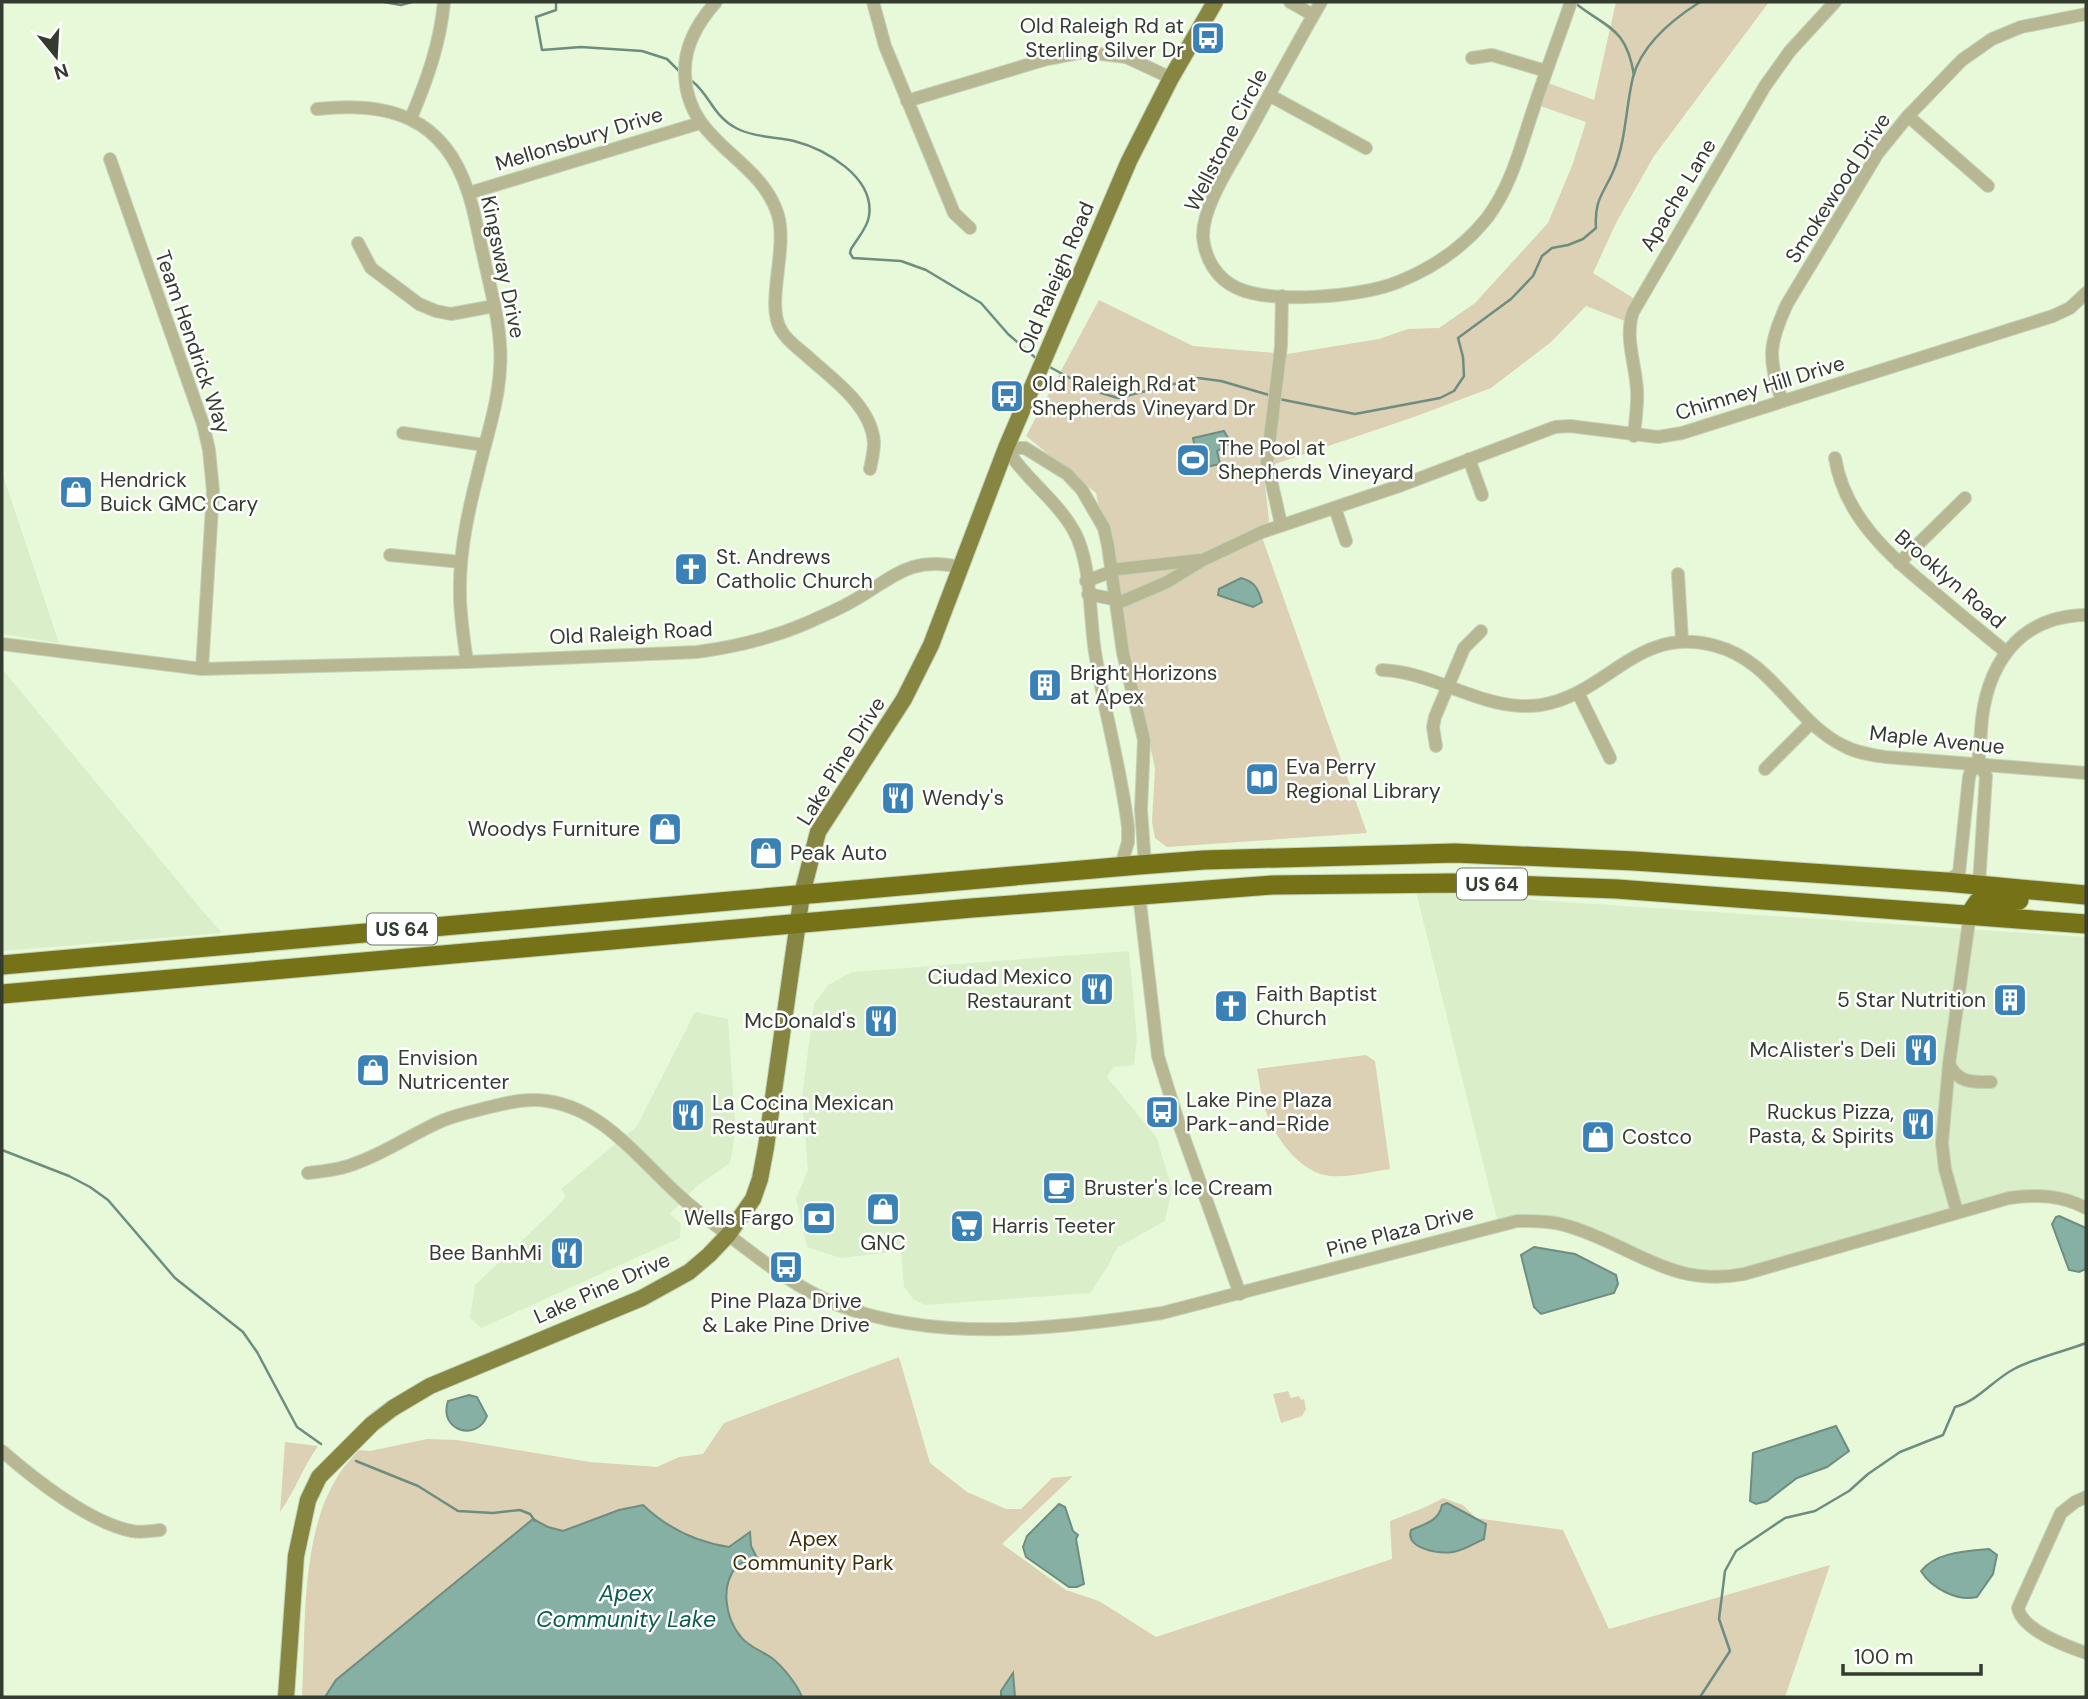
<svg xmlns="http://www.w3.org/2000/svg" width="2088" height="1699" viewBox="0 0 2088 1699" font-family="'DM Sans',sans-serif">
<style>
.built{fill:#daeec9}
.green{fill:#dcd0b5}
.water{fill:#87b0a4;stroke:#6e8d81;stroke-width:2}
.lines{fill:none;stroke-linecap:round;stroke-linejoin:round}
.stream{stroke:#6e8d81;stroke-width:2.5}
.minor-casing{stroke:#c4d3b8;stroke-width:14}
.major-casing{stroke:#c4d3b8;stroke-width:18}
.highway-casing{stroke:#c4d3b8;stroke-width:21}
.minor{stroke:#b7b794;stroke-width:12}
.major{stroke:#868541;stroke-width:16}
.highway{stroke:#757218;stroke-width:19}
.labels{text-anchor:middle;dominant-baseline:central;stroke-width:5;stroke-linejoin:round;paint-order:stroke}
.shield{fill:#fff;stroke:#71766d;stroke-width:2}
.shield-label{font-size:19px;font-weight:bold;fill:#343b2f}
.poi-label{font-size:21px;fill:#343b2f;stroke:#fff;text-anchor:start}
.street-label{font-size:21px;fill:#343b2f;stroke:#fff}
.park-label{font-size:21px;fill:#402f04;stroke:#fff}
.water-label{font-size:23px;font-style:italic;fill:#0c5d4e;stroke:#fff}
</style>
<rect width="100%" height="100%" fill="#e8f9da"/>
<!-- built -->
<g class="built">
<path d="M2,472L59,643L2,634Z"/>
<path d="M2,669L206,915L222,933L2,951Z"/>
<path d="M1416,892L2086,937V1203L2062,1192L2027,1190L1999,1195L1786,1257L1726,1272L1697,1271L1669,1264L1521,1217L1497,1219Z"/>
<path d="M1129,951L1137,1038L1134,1065L1114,1067L1107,1077L1157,1138L1172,1189L1165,1221L1118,1247L1103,1274L1090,1293L925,1305L913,1299L904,1287L901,1251L841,1258L807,1247L796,1198L808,1170L802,1098L814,1004L828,985L852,972Z"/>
<path d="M695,1012L728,1019L735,1121L733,1148L730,1163L698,1185L670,1214L681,1224L680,1238L481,1328L470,1318L475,1285L554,1210L566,1196L561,1189L637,1126Z"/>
</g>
<!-- green -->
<g class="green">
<path d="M1616,2H1769L1654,156L1616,223L1593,273L1638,301L1630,323L1586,306L1551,342L1491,388L1414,417L1263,468L1269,520L1263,540L1367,833L1167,847L1155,838L1152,822L1155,768L1096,493L1026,436L1099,300L1193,346L1287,354L1379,339L1408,329L1439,328L1475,303L1548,223L1572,166L1586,122L1535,104L1543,81L1594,100Z"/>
<path d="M1366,1055L1375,1061L1390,1169C1370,1172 1344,1179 1324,1175C1297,1168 1275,1137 1266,1112C1261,1099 1260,1083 1257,1069Z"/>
<path d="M899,1357L930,1463L967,1492L1006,1509H1021L1052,1478L1073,1476L1002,1544L1066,1590L1099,1601L1156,1637L1392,1559L1390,1521C1408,1514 1426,1508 1443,1498L1463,1505L1476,1518L1563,1530L1609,1629L1830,1565L1785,1697H302C306,1630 300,1539 336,1479C342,1468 351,1459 359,1450L370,1451L427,1439L457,1440L590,1462L657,1467L679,1457L703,1454L724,1423Z"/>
<path d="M1288,1391L1291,1398L1299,1396L1301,1400L1304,1399L1306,1409L1302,1416L1281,1423L1273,1394Z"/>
<path d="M285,1442L318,1446C303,1467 295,1491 280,1512Z"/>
</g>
<!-- water -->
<g class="water">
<path d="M1224,431L1231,443L1217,451L1220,464L1192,470L1187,460L1196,453L1193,438Z"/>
<path d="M1241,578C1255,582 1258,588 1262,602L1253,607L1218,595L1219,589Z"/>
<path d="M2059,1216L2086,1228V1269L2079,1272L2069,1270L2052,1224L2056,1217Z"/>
<path d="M1534,1247L1575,1254L1616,1275L1618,1284L1614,1293L1541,1314L1534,1307L1521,1255Z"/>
<path d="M469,1395L477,1397L487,1416C477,1442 438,1431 448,1401Z"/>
<path d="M1836,1426L1849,1451L1827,1467L1797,1478L1767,1501L1756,1504L1750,1501L1753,1453Z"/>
<path d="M1447,1503L1486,1524L1484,1539C1475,1543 1463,1551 1453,1552C1439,1554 1405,1549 1411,1530C1425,1524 1439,1521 1442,1505Z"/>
<path d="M1059,1504L1065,1507L1073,1531L1078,1535L1076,1539L1084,1584L1077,1587H1069L1026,1557L1023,1547L1027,1536Z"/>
<path d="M643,1505C667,1528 697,1542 729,1547L750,1532L751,1546L757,1558C751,1560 742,1561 737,1566C720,1585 725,1618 741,1637C749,1647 762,1651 772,1658C783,1667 797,1684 802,1697H325L336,1680L533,1519L548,1527L563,1531L619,1510Z"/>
<path d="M1989,1549L1997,1555L1993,1574L1977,1597C1958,1602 1931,1588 1921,1571C1936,1552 1967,1551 1989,1549Z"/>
<path d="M1013,1673L1015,1697H1001V1691Z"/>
</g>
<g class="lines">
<!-- stream -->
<g class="stream">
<path d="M384,2L401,5L412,2"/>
<path d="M556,2V10L536,17L542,50L581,47L642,51L667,59L681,73"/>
<path d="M1575,3C1608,29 1626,27 1634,75"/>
<path d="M692,81C710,95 713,116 736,128C753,137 775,137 794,141C825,149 875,177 869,216C868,227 857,239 851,249L850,253L853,258L901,261L926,270L981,303L1008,334L1038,360"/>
<path d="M1046,365L1094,391L1118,398L1198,378L1221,381L1269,395"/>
<path d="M1279,399L1355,414L1440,398L1454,391L1464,376L1463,357L1458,338L1511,299L1533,276L1542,256L1552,248L1568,245L1583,239L1596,228C1594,197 1605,193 1615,167C1626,139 1626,106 1633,77C1642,44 1673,19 1700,2"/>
<path d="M2,1150L69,1176L90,1187L108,1200L175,1278L243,1332L257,1352L297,1427L321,1444"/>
<path d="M356,1461L418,1486L458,1511L493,1513L520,1510L530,1514L535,1521"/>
<path d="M1700,1697L1730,1651L1719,1619L1725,1571L1736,1551L1785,1518L1815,1511L1849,1491L1868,1474L1900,1452L1943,1435L1955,1407C1978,1401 1993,1380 2014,1369C2037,1357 2063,1352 2086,1343"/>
</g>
<!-- minor casing -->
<g class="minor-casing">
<g id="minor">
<path d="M716,2C698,22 684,45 685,73C686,144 760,156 778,215C788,250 765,304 781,330C787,341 798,348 807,356C832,379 871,405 874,442C874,451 872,460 870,469"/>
<path d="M873,2L885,46L954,213L970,228"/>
<path d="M1290,2L1313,15"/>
<path d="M1321,2C1296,45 1273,88 1249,132C1234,160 1202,205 1203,237C1205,259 1217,279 1237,288C1271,304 1363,297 1398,282C1433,268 1463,248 1487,218C1512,185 1521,145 1534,107C1546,71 1559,37 1571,2"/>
<path d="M1472,58L1492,55L1546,71"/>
<path d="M1269,95L1366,148"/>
<path d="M907,101L1047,59L1084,52L1126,57L1171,78"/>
<path d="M317,109C389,101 444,117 468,192C475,212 478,234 483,254C491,292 503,331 500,369C498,405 486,438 478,473C468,512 459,553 460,594C460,617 464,640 467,662"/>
<path d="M1908,116L1988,186"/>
<path d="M411,118C427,80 440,44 444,2"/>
<path d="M110,159L203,424L209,450L213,491L202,669"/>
<path d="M469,193L700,123"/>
<path d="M358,243L371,268L419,304L436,311L451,314L494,306"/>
<path d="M1782,401C1768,358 1768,345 1787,304L1878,153L1908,116L1962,60L1992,39L2021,27L2086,14"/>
<path d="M403,433L484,445"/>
<path d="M1634,436C1635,421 1638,406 1637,391C1636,365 1624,338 1633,312L1765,86L1790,51L1835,2"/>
<path d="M1006,448H1025L1067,474L1082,490L1104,528L1108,546L1123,653L1144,740L1141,810L1145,865"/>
<path d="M1006,448C1025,479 1056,499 1074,531C1092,564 1089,615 1095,652C1104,711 1121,768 1128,827V842L1122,862L1114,866"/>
<path d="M1835,458C1845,518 1890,556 1935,593C1958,613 1982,632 2006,652"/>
<path d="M1469,459L1482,495"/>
<path d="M1335,508L1346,541"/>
<path d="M1281,524L1267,462L1281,346L1282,296"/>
<path d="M390,555L461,562"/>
<path d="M1899,563L1965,498"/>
<path d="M1678,574L1682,640"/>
<path d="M1086,581L1119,569L1199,560"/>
<path d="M1088,594L1123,601L1167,582L1203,560L1262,532L1402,485L1555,427L1570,426L1658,437L1682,433L2053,316L2070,308L2086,293"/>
<path d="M2,644L202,669L467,662L697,652C734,647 772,638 807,623C822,616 837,610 851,602C893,579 908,555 960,567"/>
<path d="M1382,670C1437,672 1484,713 1541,705C1609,694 1637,624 1716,646C1773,661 1794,722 1844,746C1857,753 1872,755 1885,757L2086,773"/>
<path d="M1578,693L1610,758"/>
<path d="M1436,746L1433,727L1435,717L1464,648L1481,631"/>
<path d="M1765,769L1811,723"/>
<path d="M1946,882L1959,873L1969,777L1971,771L1979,765"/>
<path d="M1979,884L1986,776C1984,772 1980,767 1979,762C1978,752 1981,740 1981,730C1985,667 2017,616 2086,615"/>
<path d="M1139,894L1158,1056L1178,1121L1240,1294"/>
<path d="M1949,1064C1958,1083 1972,1082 1991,1082"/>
<path d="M308,1173C326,1171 343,1169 359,1162C389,1151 415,1132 444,1120C459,1114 475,1111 490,1107C509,1102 528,1098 547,1101C605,1109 641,1162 682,1198C697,1212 715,1225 731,1237C765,1263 798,1289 838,1305C938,1343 1058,1329 1162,1313L1517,1221C1535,1221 1554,1221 1571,1227C1635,1247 1672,1288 1744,1274L2009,1198C2037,1194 2061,1195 2086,1208"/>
<path d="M1957,1212L1945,1169L1942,1143L1949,1064L1970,914"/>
<path d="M2,1451C34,1479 90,1523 132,1531C141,1533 151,1531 160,1530"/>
<path d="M2086,1497L2075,1502L2061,1513L2018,1608C2022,1630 2066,1646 2086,1653"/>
</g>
</g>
<!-- major casing -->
<g class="major-casing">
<path id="major" d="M286,1697L296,1556L308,1500L319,1477L372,1424L393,1408L430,1386L642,1298L689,1272L709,1255L728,1235L753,1199L760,1179L766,1147L802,894L818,832L904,699L931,645L1006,448L1129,161L1171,78L1215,2"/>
</g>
<!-- highway casing -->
<g class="highway-casing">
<g id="highway">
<path d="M1970,914L1978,902L1996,899L2019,900"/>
<path d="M2,965L1139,865L1204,860L1455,853L1634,861L1946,882L2086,895"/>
<path d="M2,994L972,908L1273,885L1453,883L1617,889L2086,924"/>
</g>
</g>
<!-- minor -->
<use href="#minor" class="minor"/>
<!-- major -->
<use href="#major" class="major"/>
<!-- highway -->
<use href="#highway" class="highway"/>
</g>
<!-- icons -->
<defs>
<g id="bus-square" transform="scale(1.75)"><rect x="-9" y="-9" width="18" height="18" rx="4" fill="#3a82b6" stroke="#fff"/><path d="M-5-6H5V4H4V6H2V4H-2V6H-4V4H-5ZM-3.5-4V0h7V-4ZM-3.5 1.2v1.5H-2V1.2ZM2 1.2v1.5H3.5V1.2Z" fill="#fff"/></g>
<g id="stadium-square" transform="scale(1.75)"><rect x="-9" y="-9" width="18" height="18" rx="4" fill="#3a82b6" stroke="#fff"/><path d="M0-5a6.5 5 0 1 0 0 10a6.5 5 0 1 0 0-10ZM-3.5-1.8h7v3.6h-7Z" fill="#fff"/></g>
<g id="shop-square" transform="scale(1.75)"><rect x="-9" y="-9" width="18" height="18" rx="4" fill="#3a82b6" stroke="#fff"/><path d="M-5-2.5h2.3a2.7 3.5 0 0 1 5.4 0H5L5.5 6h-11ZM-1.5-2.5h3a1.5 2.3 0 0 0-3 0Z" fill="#fff"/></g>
<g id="church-square" transform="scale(1.75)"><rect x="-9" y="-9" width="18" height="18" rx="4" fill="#3a82b6" stroke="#fff"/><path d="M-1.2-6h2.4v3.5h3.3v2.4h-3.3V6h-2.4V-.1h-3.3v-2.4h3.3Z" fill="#fff"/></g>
<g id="building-square" transform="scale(1.75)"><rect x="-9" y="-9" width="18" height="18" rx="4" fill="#3a82b6" stroke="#fff"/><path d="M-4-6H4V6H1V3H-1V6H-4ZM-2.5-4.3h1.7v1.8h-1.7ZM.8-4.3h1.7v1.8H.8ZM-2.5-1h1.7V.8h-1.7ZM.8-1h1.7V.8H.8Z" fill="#fff"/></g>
<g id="library-square" transform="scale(1.75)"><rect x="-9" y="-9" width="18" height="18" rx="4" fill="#3a82b6" stroke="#fff"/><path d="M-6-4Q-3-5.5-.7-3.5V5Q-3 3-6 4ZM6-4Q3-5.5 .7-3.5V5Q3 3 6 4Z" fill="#fff"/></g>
<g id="restaurant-square" transform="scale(1.75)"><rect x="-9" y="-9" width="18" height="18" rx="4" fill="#3a82b6" stroke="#fff"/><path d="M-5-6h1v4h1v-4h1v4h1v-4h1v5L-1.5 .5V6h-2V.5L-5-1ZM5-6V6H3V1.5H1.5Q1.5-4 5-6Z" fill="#fff"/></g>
<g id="cafe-square" transform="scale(1.75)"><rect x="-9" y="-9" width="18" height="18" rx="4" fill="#3a82b6" stroke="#fff"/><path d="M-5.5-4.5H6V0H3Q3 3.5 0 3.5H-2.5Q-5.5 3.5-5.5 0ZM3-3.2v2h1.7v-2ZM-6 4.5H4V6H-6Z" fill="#fff"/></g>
<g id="bank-square" transform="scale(1.75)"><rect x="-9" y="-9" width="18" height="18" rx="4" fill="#3a82b6" stroke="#fff"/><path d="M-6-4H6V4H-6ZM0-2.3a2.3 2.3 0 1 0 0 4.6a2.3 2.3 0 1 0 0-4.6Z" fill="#fff"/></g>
<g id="supermarket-square" transform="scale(1.75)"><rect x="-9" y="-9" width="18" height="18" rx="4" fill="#3a82b6" stroke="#fff"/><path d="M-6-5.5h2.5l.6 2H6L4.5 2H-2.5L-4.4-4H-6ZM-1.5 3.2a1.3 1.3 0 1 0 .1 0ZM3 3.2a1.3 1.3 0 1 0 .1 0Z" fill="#fff"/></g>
</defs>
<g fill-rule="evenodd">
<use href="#bus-square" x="1208" y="38"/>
<use href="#bus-square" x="1007" y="396"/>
<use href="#stadium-square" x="1193" y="460"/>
<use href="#shop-square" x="76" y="492"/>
<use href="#church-square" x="691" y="569"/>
<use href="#building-square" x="1045" y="685"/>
<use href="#library-square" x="1262" y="779"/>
<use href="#restaurant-square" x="898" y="798"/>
<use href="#shop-square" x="665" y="829"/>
<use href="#shop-square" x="766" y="853"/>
<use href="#restaurant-square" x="1097" y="989"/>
<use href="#building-square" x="2010" y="1000"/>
<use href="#church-square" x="1231" y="1006"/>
<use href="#restaurant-square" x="881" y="1021"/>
<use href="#restaurant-square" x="1921" y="1050"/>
<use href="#shop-square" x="373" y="1070"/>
<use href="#bus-square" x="1162" y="1112"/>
<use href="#restaurant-square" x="688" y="1115"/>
<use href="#restaurant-square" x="1918" y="1124"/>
<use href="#shop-square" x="1598" y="1137"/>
<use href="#cafe-square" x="1059" y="1188"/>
<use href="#shop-square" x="883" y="1209"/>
<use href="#bank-square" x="819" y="1218"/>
<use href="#supermarket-square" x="967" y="1226"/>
<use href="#restaurant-square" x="567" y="1253"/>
<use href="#bus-square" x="786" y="1267"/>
</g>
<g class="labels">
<!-- shield labels -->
<g class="shield">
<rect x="1457" y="868.5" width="70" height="31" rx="5"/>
<rect x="367" y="913.5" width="70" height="31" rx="5"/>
</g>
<g class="shield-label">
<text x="1492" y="884">US 64</text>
<text x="402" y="929">US 64</text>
</g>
<!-- poi labels -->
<g class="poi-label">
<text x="1184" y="26" text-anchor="end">Old Raleigh Rd at<tspan x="1184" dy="24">Sterling Silver Dr</tspan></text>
<text x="1032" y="384">Old Raleigh Rd at<tspan x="1032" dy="24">Shepherds Vineyard Dr</tspan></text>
<text x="1218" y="448">The Pool at<tspan x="1218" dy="24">Shepherds Vineyard</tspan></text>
<text x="100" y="480">Hendrick<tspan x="100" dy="24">Buick GMC Cary</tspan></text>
<text x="716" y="557">St. Andrews<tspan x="716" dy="24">Catholic Church</tspan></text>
<text x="1070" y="673">Bright Horizons<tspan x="1070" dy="24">at Apex</tspan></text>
<text x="1286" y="767">Eva Perry<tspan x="1286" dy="24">Regional Library</tspan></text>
<text x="922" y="798">Wendy's</text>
<text x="640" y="829" text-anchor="end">Woodys Furniture</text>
<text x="790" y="853">Peak Auto</text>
<text x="1072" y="977" text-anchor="end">Ciudad Mexico<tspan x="1072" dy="24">Restaurant</tspan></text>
<text x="1256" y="994">Faith Baptist<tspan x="1256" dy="24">Church</tspan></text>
<text x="1986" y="1000" text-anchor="end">5 Star Nutrition</text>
<text x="856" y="1021" text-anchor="end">McDonald's</text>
<text x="1896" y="1050" text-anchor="end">McAlister's Deli</text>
<text x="398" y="1058">Envision<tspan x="398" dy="24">Nutricenter</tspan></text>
<text x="1186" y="1100">Lake Pine Plaza<tspan x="1186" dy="24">Park-and-Ride</tspan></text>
<text x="712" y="1103">La Cocina Mexican<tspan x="712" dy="24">Restaurant</tspan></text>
<text x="1894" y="1112" text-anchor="end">Ruckus Pizza,<tspan x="1894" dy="24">Pasta, &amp; Spirits</tspan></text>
<text x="1622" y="1137">Costco</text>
<text x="1084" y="1188">Bruster's Ice Cream</text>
<text x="794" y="1218" text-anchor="end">Wells Fargo</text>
<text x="992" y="1226">Harris Teeter</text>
<text x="883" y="1243" text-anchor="middle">GNC</text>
<text x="542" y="1253" text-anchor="end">Bee BanhMi</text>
<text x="786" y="1301" text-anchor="middle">Pine Plaza Drive<tspan x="786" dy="24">&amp; Lake Pine Drive</tspan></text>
</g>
<!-- street labels -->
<g class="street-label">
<text transform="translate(579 139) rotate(-17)">Mellonsbury Drive</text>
<text transform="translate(1226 140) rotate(-63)">Wellstone Circle</text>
<text transform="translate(1838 188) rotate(-57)">Smokewood Drive</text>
<text transform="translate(1678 195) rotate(-59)">Apache Lane</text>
<text transform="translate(503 267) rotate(78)">Kingsway Drive</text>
<text transform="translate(1056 278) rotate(-67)">Old Raleigh Road</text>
<text transform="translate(193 342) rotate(71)">Team Hendrick Way</text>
<text transform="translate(1760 388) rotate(-17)">Chimney Hill Drive</text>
<text transform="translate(1950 579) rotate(41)">Brooklyn Road</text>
<text transform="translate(631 633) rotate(-3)">Old Raleigh Road</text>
<text transform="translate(1937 740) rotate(6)">Maple Avenue</text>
<text transform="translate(841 761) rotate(-58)">Lake Pine Drive</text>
<text transform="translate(1400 1231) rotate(-15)">Pine Plaza Drive</text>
<text transform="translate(602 1288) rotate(-24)">Lake Pine Drive</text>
</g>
<!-- park labels -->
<g class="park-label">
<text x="813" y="1539">Apex<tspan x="813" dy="24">Community Park</tspan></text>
</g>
<!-- water labels -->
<g class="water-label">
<text x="626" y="1593">Apex<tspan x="626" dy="26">Community Lake</tspan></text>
</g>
</g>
<!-- border -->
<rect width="2088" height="1699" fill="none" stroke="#343b2f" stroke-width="7"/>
<!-- north arrow -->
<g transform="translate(56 56) rotate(162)" stroke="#ffffff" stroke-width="5" paint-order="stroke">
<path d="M0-5L12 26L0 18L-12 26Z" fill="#343b2f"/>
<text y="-10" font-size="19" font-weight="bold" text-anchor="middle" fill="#343b2f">N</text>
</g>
<!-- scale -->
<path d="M1843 1664v10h138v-10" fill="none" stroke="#343b2f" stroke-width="3.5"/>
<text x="1854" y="1664" font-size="21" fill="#343b2f" stroke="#ffffff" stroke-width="5" paint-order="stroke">100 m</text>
</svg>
